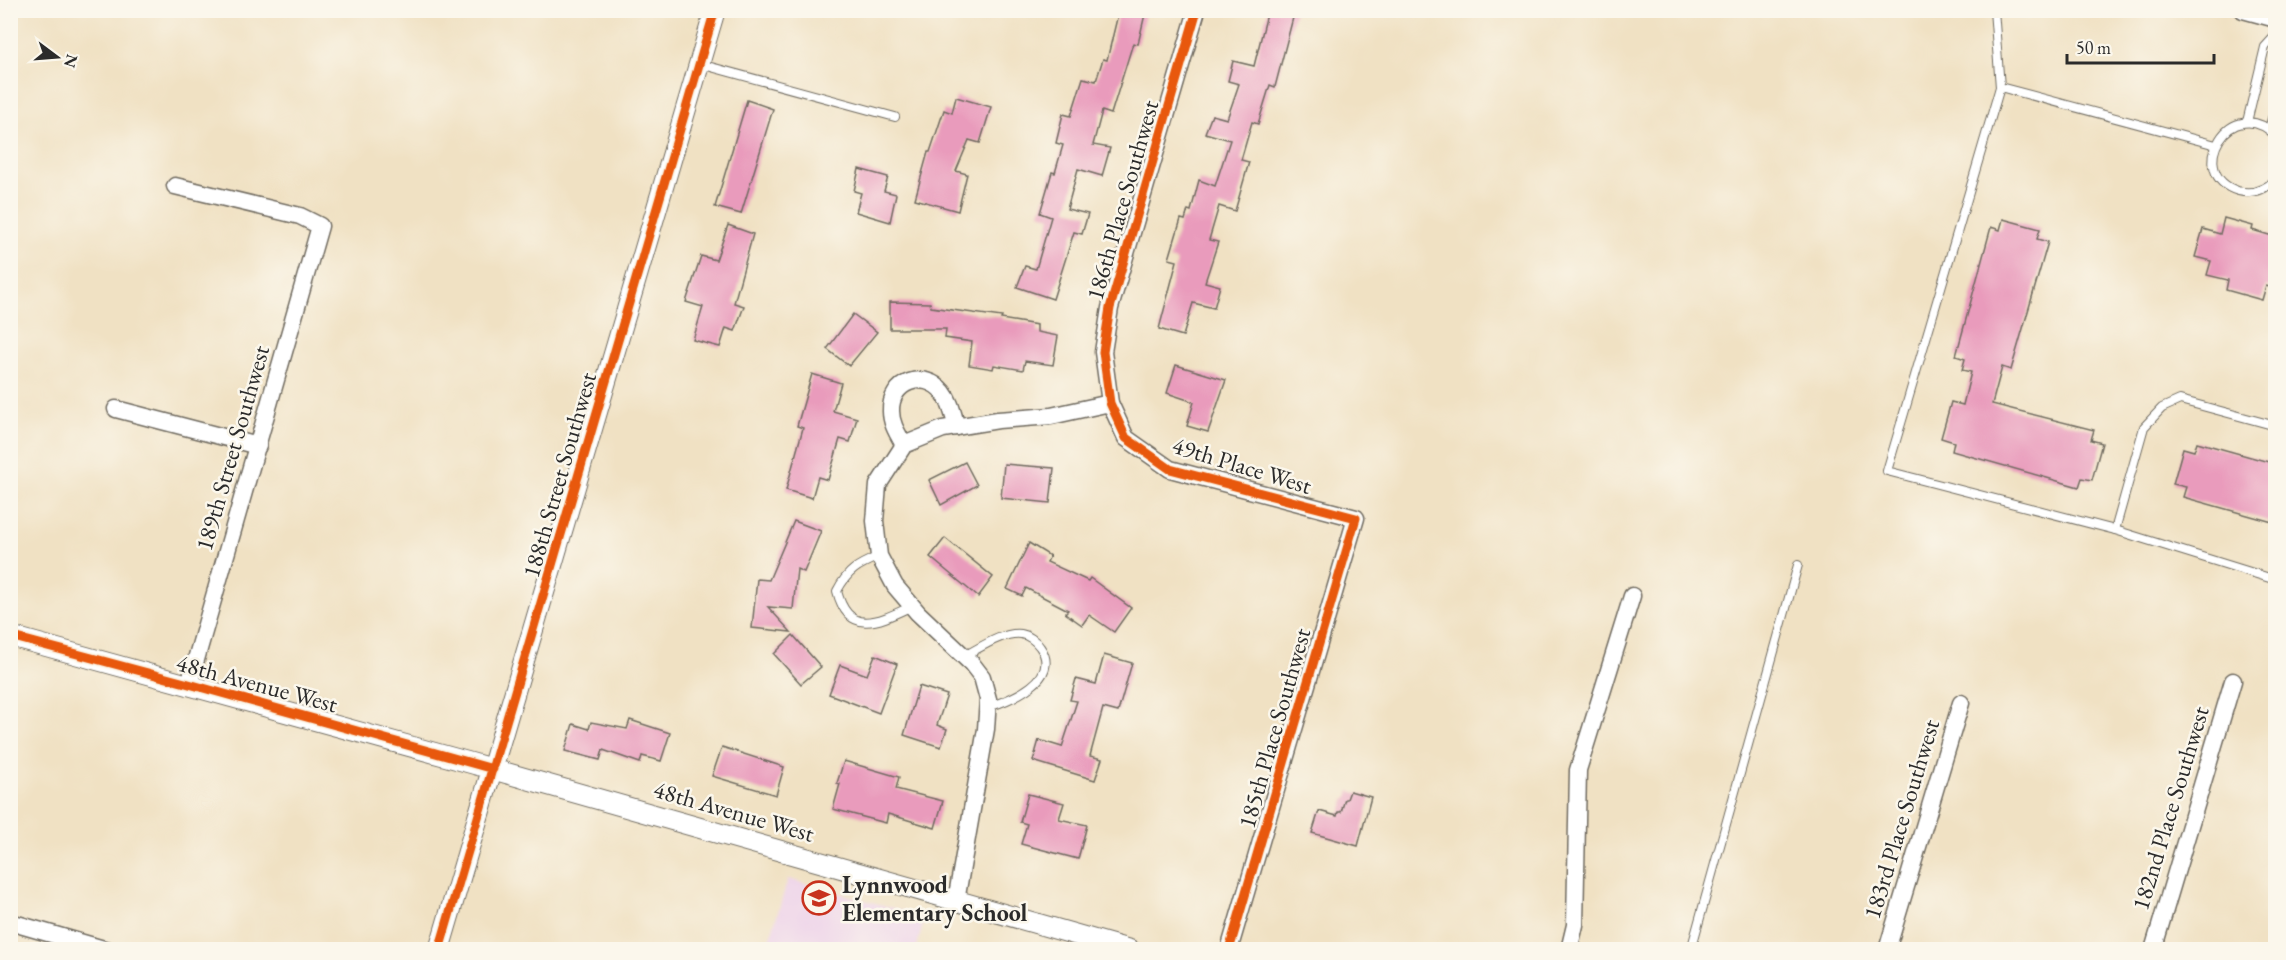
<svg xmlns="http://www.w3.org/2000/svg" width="2286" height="960" viewBox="0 0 2286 960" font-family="'EB Garamond',serif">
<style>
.built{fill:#edd1e9}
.building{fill:#e99bbc}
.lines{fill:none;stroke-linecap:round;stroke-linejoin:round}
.service-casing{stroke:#706b60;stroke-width:10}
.minor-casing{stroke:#706b60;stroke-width:19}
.tertiary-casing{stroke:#706b60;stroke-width:22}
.service{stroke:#fff;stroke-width:8}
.minor{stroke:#fff;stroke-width:16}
.tertiary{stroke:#fff;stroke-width:20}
.cycleway-casing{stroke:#fbf7ec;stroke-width:13}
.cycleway{stroke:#e8590c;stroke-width:9}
.labels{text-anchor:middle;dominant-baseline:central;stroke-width:5;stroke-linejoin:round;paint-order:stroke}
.street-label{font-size:24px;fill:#2b2b2b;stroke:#fbf7ec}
.poi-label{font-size:24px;font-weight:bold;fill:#2b2b2b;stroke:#fbf7ec;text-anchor:start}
</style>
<rect width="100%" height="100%" fill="#fbf7ec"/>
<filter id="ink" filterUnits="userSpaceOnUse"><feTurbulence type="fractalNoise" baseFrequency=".0167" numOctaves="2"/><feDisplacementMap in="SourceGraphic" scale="12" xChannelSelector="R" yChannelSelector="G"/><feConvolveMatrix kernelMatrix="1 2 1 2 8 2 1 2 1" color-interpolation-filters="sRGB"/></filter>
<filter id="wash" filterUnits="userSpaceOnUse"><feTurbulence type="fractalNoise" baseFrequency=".008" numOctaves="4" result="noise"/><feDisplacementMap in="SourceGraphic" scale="24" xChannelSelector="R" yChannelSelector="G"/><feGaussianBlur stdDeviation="1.35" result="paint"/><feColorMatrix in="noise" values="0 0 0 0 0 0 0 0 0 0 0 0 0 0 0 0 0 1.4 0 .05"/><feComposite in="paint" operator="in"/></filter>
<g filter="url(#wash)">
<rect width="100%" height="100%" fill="#f0e1c3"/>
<!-- built -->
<path class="built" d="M788,879L925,917L916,949H767Z"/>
<g id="blocks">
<!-- building -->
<g class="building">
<path d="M1119,10H1146L1138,44L1133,43L1111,114L1102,111L1093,145L1110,148L1102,176L1078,169L1067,209L1088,214L1082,234L1074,232L1053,299L1017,287L1025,266L1036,269L1051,217L1040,213L1052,172L1055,173L1063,145L1056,143L1063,114L1071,116L1083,78L1096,81L1103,59L1107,60Z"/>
<path d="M1268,10H1295L1275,87L1270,85L1258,124L1252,122L1241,160L1249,162L1235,211L1219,206L1209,240L1218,242L1205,282L1220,286L1214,308L1193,303L1183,336L1159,329L1177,261L1169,259L1181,219L1185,220L1188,210L1191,211L1199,180L1215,186L1230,140L1205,133L1212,115L1227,119L1239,84L1228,81L1233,61L1254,66Z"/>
<path d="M956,97L991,107L980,143L969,140L956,171L967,174L958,211L915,199L928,152H930L944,110L952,113Z"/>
<path d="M747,100L773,109L741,214L715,207Z"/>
<path d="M859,169L888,177L884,191L896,194L890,222L856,212L861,193L854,191Z"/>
<path d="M2224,218L2253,226L2252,230L2276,237V289L2266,286L2262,300L2226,290L2228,280L2207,275L2211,261L2195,257L2203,229L2220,234Z"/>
<path d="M2003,219L2040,229L2037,239L2048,242L2011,370L2002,367L1992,404L2094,430L2091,440L2102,443L2092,480L2082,478L2079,487L1952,451L1954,442L1941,438L1951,402L1963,405L1971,372L1962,370L1965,359L1956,356L1991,227L2000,230Z"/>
<path d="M728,225L753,234L734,303L744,306L735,331L726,328L720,347L693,340L703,307L686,302L701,256L716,260Z"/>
<path d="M890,302L930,303L931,307L1002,317L1001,319L1037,325V332L1058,336L1053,365L1025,361L1023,370L994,365L993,369L969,365L972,342L945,338L946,329H890Z"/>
<path d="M853,314L877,332L849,366L827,349Z"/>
<path d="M1176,365L1226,380L1208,432L1187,426L1194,402L1167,393Z"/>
<path d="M812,374L841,383L833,411L857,418L850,442L840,439L828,480L818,477L812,498L786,490L803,428L797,426Z"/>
<path d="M2197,442L2276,464V523L2183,497L2186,487L2173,484L2183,448L2194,451Z"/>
<path d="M965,462L977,485L941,505L929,480Z"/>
<path d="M1004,464L1054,468L1050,503L1001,498Z"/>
<path d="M794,521L821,531L804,572L797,569L793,609L768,607L791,632L752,628L757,579L769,580Z"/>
<path d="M945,538L993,577L978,597L930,557Z"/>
<path d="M1029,543L1050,556L1047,562L1088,581L1090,578L1131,608L1114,632L1089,615L1082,625L1065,613L1068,610L1026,588L1022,596L1007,589Z"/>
<path d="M793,635L821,667L801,684L774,654Z"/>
<path d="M875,655L897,664L879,713L829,694L840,665L867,675Z"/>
<path d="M1104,655L1132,663L1118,712L1103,708L1090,756L1102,759L1095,780L1033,761L1039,740L1062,747L1077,701L1070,700L1076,679L1096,684Z"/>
<path d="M919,686L947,695L937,725L947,729L941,747L904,735Z"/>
<path d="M630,720L670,733L661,761L642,756L640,763L603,750L600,760L565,751L573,724L589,729L591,722L627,729Z"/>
<path d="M722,747L784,767L776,795L712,776Z"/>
<path d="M844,761L899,777L896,789L943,801L935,828L888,814L886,823L833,809L840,784L837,783Z"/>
<path d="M1350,791L1371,797L1358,846L1312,833L1319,811L1337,816L1338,812H1341L1345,799H1347Z"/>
<path d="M1028,794L1064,803L1059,819L1087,825L1078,859L1021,844L1027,824L1020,822Z"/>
</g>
</g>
</g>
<g filter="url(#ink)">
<use href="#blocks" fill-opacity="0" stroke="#706b60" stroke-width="1.5"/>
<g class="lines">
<!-- service casing -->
<g class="service-casing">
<g id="service">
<path d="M1994,10L2000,87L1887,471L2115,530L2276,580"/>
<path d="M700,64L895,117"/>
<path d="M2000,87L2216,145"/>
<path d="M2247,122L2265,47L2276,35"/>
<path d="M2269,129L2276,105"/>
<path d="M2276,136C2231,90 2183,174 2238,191C2253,195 2265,190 2276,179"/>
<path d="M2115,530L2144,427L2162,408L2180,400L2276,426"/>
<path d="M879,556C858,565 848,570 837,591C849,638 880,621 912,606"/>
<path d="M964,656C980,648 1002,632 1021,634C1028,635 1036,641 1040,647C1063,679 1010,700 988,707"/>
<path d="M1691,950L1798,565"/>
</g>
</g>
<!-- minor casing -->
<g class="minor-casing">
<g id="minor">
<path d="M1197,10L1110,308L1103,352L1110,403L1126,438L1170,469L1356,518L1229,950"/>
<path d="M2243,10L2276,19"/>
<path d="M175,186L300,216L320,226L189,684"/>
<path d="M116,409L258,446"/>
<path d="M904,445C898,434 891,424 891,411C890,382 924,369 943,392C951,402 953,415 957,427"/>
<path d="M956,901L986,729L988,699L982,677L972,664L918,613L895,586L879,556L875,521L878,485L904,445L943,429L998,420L1051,416L1110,403"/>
<path d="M10,922L107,950"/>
<path d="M1569,950L1575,925L1578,770L1632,596"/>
<path d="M1887,950L1961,703"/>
<path d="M2153,950L2233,681"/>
</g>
</g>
<!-- tertiary casing -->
<g class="tertiary-casing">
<g id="tertiary">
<path d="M10,636L471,763L1130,950"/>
<path d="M439,950L715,10"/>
</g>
</g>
<!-- service -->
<use href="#service" class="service"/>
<!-- minor -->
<use href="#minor" class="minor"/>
<!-- tertiary -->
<use href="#tertiary" class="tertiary"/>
<!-- cycleway casing -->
<g class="cycleway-casing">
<g id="cycleway">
<path d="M1197,10L1110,308L1103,352L1110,403L1126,438L1170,469L1356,518L1229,950"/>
<path d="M10,636L189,684L493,769"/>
<path d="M439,950L715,10"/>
</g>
</g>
<!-- cycleway -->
<use href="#cycleway" class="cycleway"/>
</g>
</g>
<!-- icons -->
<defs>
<g id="school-ring" transform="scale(1.725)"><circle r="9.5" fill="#fbf7ec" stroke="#c8321e" stroke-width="1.5"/><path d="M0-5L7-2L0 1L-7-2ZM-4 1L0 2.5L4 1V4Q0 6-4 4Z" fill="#c8321e"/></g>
</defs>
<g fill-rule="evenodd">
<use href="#school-ring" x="819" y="898"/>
</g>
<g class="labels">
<!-- street labels -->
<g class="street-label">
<text transform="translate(1122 200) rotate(-74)">186th Place Southwest</text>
<text transform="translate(232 448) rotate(-74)">189th Street Southwest</text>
<text transform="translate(1242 465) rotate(17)">49th Place West</text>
<text transform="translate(559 475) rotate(-74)">188th Street Southwest</text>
<text transform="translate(257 683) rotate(15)">48th Avenue West</text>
<text transform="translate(1274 728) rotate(-74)">185th Place Southwest</text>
<text transform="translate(2170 808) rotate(-73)">182nd Place Southwest</text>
<text transform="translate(734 811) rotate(16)">48th Avenue West</text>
<text transform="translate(1901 819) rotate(-73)">183rd Place Southwest</text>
</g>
<!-- poi labels -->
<g class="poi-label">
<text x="842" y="884">Lynnwood<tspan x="842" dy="28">Elementary School</tspan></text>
</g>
</g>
<!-- margin -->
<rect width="2286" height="960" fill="none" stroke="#fbf7ec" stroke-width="36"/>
<!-- north arrow -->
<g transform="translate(57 57) rotate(106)" stroke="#fbf7ec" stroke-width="4.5" paint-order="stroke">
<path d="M0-4.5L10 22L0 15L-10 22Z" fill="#2b2b2b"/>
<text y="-9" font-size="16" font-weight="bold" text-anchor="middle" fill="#2b2b2b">N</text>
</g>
<!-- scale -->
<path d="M2067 54v9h147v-9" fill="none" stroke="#2b2b2b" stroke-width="3"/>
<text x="2076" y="54" font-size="18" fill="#2b2b2b" stroke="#fbf7ec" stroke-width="4.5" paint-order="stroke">50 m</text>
</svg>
